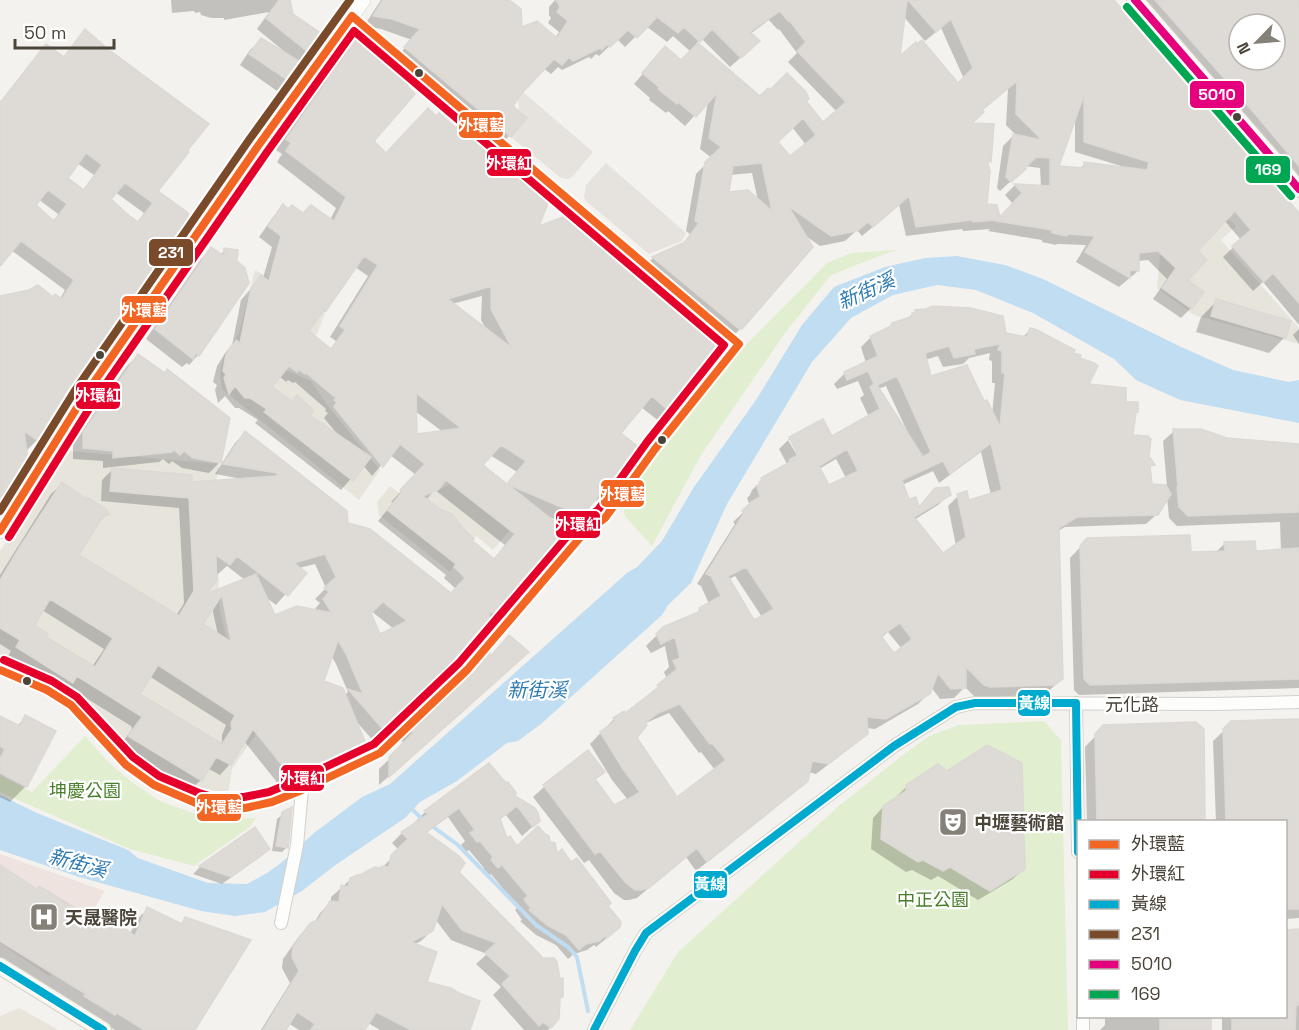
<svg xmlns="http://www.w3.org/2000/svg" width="1299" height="1030" viewBox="0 0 1299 1030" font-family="'Space Grotesk','Noto Sans TC',sans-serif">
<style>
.residential{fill:#e7e4dc}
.education{fill:#eae5da}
.medical{fill:#eee3df}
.green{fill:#e1eecf}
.parking{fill:#e6e3df}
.water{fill:#c0ddf1}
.shadow{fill:#0003;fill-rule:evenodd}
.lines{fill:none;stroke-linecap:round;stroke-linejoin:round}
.stream{stroke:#c0ddf1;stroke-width:4}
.building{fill:#dedbd6;stroke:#dcd9d4;stroke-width:1.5;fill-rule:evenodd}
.minor-casing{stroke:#d2d0cb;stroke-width:14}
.tertiary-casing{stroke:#d2d0cb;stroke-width:16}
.secondary-casing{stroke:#d3cfc5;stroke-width:18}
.minor{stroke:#fdfdfc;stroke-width:12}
.tertiary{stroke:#fdfdfc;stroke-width:15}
.secondary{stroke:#f7f6f1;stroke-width:16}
.bus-1-casing{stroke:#fff;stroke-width:12}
.bus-2-casing{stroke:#fff;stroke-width:12}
.bus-3-casing{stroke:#fff;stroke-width:12}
.bus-4-casing{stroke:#fff;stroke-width:12}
.bus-5-casing{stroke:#fff;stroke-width:12}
.bus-6-casing{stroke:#fff;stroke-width:12}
.bus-1{stroke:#f26522;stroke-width:8}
.bus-2{stroke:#e4002b;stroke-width:8}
.bus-3{stroke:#00a9ce;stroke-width:8}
.bus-4{stroke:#7a4b2a;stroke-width:8}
.bus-5{stroke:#e5007d;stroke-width:8}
.bus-6{stroke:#00a651;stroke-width:8}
.bus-dot{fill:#4b4439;stroke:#fff;stroke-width:2}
.labels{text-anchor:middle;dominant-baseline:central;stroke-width:4.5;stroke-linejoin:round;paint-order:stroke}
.street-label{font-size:18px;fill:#4b4439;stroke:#fff}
.park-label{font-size:18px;fill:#4a7f2a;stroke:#fff}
.poi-label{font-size:18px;font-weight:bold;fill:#4b4439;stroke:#fff;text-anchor:start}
.water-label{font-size:20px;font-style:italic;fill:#2e7ab2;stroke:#fff}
.line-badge{stroke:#fff;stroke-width:2}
.badge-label{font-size:16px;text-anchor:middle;font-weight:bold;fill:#fff}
</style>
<rect width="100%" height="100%" fill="#f4f2ee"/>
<!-- residential -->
<g class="residential">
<path d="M1203,195L1236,226L1221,240L1299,328V344L1194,315L1157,288L1160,256L1188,224Z"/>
<path d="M255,270L325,313L317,334L309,340L286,370L311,381L328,406L380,470L359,500L222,389L220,373L224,354L239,333Z"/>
<path d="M70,451L220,464L214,488L220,611L239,690L258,731L232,769L227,800L207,797L180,789L159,778L133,760L91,711L72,695L46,680L0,661V551Z"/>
<path d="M449,484L510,530L493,550L476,536L450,572L379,515L377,502L390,486L413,503L424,499Z"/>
</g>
<!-- education -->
<path class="education" d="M19,1008L59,1030H0V1016Z"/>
<!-- medical -->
<path class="medical" d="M0,854L105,891L50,977L0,943Z"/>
<!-- green -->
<g class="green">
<path d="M896,250L856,265L830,276L785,333L701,455L652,546L625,516L623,507L626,497L737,354L827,263L851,253Z"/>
<path d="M1044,721L1061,740L1068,1030H630L678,952L840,805L899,758L929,736L959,725Z"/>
<path d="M85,736L109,763L133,783L160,801L201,816L222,819L256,818L250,827L194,866L130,849L0,792V775L32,792Z"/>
</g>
<!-- parking -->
<g class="parking">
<path d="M523,92L593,152L573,176L568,179L561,178L511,137L527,118L519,111L518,99Z"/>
<path d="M606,163L686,233L682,241L649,254L586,201L584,197L586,185Z"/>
</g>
<!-- water -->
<path class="water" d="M957,256L1005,265L1043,279L1179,346L1233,370L1289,382L1299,380V423L1180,400L1136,380L1114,359L1033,313L976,290L937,285L893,295L851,318L812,362L727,504L691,583L668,605L662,615L541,724L518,741L507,743L457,781L420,802L405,818L334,866L302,891L265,912L235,916L201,911L79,877L0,850V795L37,813L128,850L138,858L208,883L247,884L267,873L281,863L314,833L362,797L390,784L627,573L637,567L662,541L694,487L756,400L802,325L834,287L885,267L925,258Z"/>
<!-- shadow -->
<g class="shadow">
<path d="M171,0H289L291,15L320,34L308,52L297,62L288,80L277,91L240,65L250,50L261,40L285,55L286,53L257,29L269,12L224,20V18H211L201,15L200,12L195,13L194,11L172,13Z"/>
<path d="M381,0H507L521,29L555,38L559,32L548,23L551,18L549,15V7L555,0H1112L1299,215V325L1263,282L1253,291L1223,257L1241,240L1224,220L1196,251L1185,281L1202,292L1191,308L1181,318L1153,299L1167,279L1148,260L1137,261L1138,271L1119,287L1076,262L1086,245L1057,244L1056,245L1042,242V240L988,231L990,229L963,231L962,229L906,236L899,205L862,236L857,230L845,241L820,246L803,234L741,328L731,338H728L643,268L653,258L682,245L690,234L686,231L696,174L712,158L700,149L708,101L685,126L668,111L666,113L649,100L650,98L634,84L665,48L681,62L691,52L673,36L667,42L646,26L625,47L617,39L599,56L596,54L591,59L589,57L562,70L558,67L551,74L543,68L511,106L525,118L500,146L396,58L412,40L381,29L364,26ZM903,16L925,41L941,28L964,79L958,85L898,60ZM769,20L778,30L779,29L797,53L788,62L837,112L823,124L805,102L770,92L759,98L696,44L701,38L730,67L748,51L750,34ZM1008,89L1006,125L1018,137L1013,136L1003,146L997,188L1000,191L1024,169V166L1040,168L1041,187L1014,186L1005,195L1013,204L999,219L986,205L987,164L989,161L992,125L971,124L981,111ZM1075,119V152L1121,166V168L1085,164L1079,169L1057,168ZM792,127L806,145L790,158L776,142ZM752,173L758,201L728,193L730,175Z"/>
<path d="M1138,0H1293L1299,7V186ZM1239,24H1275V60H1239Z"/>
<path d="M85,31L156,191L191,219L37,440L27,450L25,448L0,495V297L60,299L65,290L11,250L0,264V102L37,56L46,46L63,58L76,41ZM77,163L94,175L83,190L66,179ZM115,192L144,213L137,223L109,200ZM38,199L58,214L53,222L34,206Z"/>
<path d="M357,40L372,141L386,154L536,228L692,390L660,422L641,407L619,433L612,486L596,501L594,500L570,526L545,515L507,609L497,620L488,621V659L517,662L379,785V769L408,741L376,744L355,720L360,750L349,761L280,795L276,781L244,741L230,764L220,775L207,768L201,780L190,790L119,747L132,729L131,726L67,686L61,693L7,658L11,651L0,644V575L51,494L62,484L107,514L97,524L77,555L176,616L184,603L179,508L101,501L102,480L113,469L190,484L242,479L215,474L235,443L245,433L346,525L451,595L456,589L444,578L446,575L378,521L393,503L391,502L416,475L390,455L372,476L363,465L341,490L255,423L258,420L239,408H235L225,396L218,403L215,390L217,385L213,382L217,366L226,352L232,346L241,300L261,277L263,278L272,247L259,237L273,217L283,206L288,211L330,220L336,208L277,162L282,154L276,150L347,50ZM355,267L368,276L330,337L336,341L330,350L307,331L325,310ZM482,296L481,320L487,331L452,304ZM279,376L286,382L288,380L293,383L295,382L326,409L325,411L328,413L324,418L339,436L269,387ZM415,411L443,432L415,436ZM490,455L517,472L506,486L481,465ZM435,490L506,546L494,560L471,542L426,500ZM315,564L326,588L315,599L320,603L313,611L274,617L264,596L276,605L304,573L299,568ZM227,566L245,580L201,598L215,572L218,574ZM212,607L218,635L201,624ZM42,610L104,649L92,667L45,637L33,626ZM371,611L394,629L379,636L369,613ZM331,655L336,664L348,692L344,695L322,682ZM149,676L226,725L222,735V741L220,745L138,695Z"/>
<path d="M211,249L220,255L225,250L237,252L198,355L189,365L187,363L182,367L146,339L201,259Z"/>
<path d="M1217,301L1285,337L1269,353L1196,332L1201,317Z"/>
<path d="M916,311L1022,338L1030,330L1071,354L1087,386L1125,403L1137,412L1135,414L1132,436L1148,456L1153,465L1149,468L1151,485L1167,487L1163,441L1174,431L1227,439L1299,446V688L1079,695L1074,690L1070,558L1088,539L1190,553H1215L1225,543L1255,553L1281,551L1280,522L1177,526L1169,518L1167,497L1157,514L1146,524L1065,527L1058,531L1062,678L1051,689L1043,695L979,697L974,696L965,687L954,698L940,699L931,687L929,693L918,704L875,729L866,728V733L855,744L816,774L808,772L807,780L796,791L696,871L686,857L637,898L629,900H624L614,893L589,860L584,863L533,797L544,787L588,752L603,772L594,781L614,807L628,800L612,780L590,744L614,719L625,715L667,679L664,672L669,667L665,646L651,653L646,646L664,628L694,616L700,609L709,604L701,586L697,584L735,524L733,522L750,506L747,498L750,495L752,490L758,484L761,493V483H759L762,479L783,468L787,464L779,449L789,439L822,421L831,438L869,417L860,398L864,395L858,381L837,389L834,384L845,373L866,363L861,347L871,337L907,319ZM990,353L989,360L992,361V383H995L992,415L984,403L930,377L925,360L938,356L943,367L963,364L969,358ZM886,386L907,431L905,432L878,389ZM788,440H792L803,461L801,462ZM981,452L991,495L968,502L958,496L948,506L956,546L943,555L914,520L938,505L949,494L918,509L908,500L902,485L933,471L939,483ZM836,459L846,478L829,487L819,469ZM735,576L762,617L753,622L728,580ZM888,632L902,649L894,655L881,638ZM669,713L699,753L701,752L715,770L676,799L635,737L646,723Z"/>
<path d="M1299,329V344L1293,335Z"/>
<path d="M138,356L220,462L209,473L182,468L172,461L169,464L163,459L159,462L103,468V461L73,459V444L127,366Z"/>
<path d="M26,717V786L10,802L0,797V718L17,726Z"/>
<path d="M1299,720V918L1286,919V822H1216L1213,741L1232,723Z"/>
<path d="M1104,727L1204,822H1087L1085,747Z"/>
<path d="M489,765L513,797L539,821L522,836L506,815L499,820L506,840L517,848L549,843L557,856L606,906L608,937L596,947L594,945L587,950L574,954L568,959L556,945L536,935L520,921L522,920L515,910L518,907L491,874L487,877L481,871L484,868L469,850L466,852L461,845L465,841L448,817L426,833L559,999L558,1019L548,1030H524L493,995L501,987L476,964L487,954L451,940L435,919L432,930L421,941L413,945L425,983L469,1030H380L368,1023L363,1030H299L288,1023L284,1030H261L290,983L282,968L283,959L300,935L311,924L314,923L320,913L331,902V897L351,879L380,870L399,850L392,843L402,833L417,823L415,822L425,812Z"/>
<path d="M907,786L1024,868L1013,879L978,900L938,876L931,880L912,870L906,872L871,849L873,818L883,807L896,799V797Z"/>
<path d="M283,814L287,847L282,852L272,851L277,819Z"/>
<path d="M254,829L268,849L260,857L222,884L193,874L200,867Z"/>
<path d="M0,866L37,891L109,928L130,934L136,920L148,909L180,924L186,919L194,1030H115L0,959Z"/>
<path d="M1286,931H1299V1030H1222V1016H1286Z"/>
<path d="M1105,1016H1210V1030H1100L1105,1025Z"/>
</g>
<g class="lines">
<!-- stream -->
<path class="stream" d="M409,806L421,818L458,845L536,925L568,947L577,957L588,1011"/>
</g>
<!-- building -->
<g class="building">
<path d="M279,0H290L293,14L322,34L309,53L266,18Z"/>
<path d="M383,0H509L521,9L522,27L537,21L557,38L568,21L557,12L560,7L556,0H907L900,56L916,42L917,44L922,40L958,83L973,68L951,19L936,32L908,0H1114L1299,213V303L1273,273L1264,282L1232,246L1251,230L1235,211L1198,251L1207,260L1188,280L1204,292L1192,309L1162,288L1176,268L1158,251L1139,253V271L1130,270V278L1085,252L1095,236L1067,234V236L1052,233V230L996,221L997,220L973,222L972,220L916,227L909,196L873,227L868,222L857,231L831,236L788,206L813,247L742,329L738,328L652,257L685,242L699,223L695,221L705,162L721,147L709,138L717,93L696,117L678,102L677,104L658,89L659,87L642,73L665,46L681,60L698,43L760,96L768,88L770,90L787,73L806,92L809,99L806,101L823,122L846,102L797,51L806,42L789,20L788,21L780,11L750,32L760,41L741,58L712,29L700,42L684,27L678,33L657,17L637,38L628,30L610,47L607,44L602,50L600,48L573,61L569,57L562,65L554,59L523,92L513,106L527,118L511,137L404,47L420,29L392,19L373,16ZM1017,81L1016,114L1042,140L1013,134L1006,177L1011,182L1026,169L1025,168L1036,157L1050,158V186L1014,184L1022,193L1000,217L997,205L987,204L990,171L987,159L991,162L994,124L972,123L984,112L982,110ZM1084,95V142L1149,162L1147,170L1084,162V168L1059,166ZM803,118L816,135L790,156L778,142ZM762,163L763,169L772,211L748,190L729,192L733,166Z"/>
<path d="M1155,0H1299V166L1238,94ZM1239,24H1275V60H1239Z"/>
<path d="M85,29L108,49L209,124L187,151L189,152L158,191L187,212L192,219L38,441L24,431L28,459L0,498V296L29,290L38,285L53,297L55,294L62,299L74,280L21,241L0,266V103L46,44L64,57ZM86,153L102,165L84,190L68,178ZM125,183L153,203L138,222L127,214L111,199ZM48,190L67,204L54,221L36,205Z"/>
<path d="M261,38L302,63L289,81L249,54Z"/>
<path d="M357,38L403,74L402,76L410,82L407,86L415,94L374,141L386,153L428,108L436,116L439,113L456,128L458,126L466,133L467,131L501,160L500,161L528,186L529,184L542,196L547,202V206L539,226L563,217L567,218L678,310L680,309L700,329L726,351L693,391L671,413L652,396L621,433L637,446V455L613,487L607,492L604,489L582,516L507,484L526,461L501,445L483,465L569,533L550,561L509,610L489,613L490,657L509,635L529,652L389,777V757L415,731L387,734L348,689L363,694L346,654L338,640L324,681L343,688L366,744L361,751L340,761V762L291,786L286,770L253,729L231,765L216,757L202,781L128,736L142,717L141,716L77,676L73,683L16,647L20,640L0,628V580L21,545L62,482L86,499L87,497L106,509L109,514L101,519L79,555L179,616L194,591L189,498L110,491L112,468L192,475V482L277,476V473L223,464L245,431L347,511L348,523L370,529L451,593L465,578L454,567L456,564L387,510L402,492L400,490L425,464L400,444L383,467L334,407L337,402L334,400L336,398L306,373L305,374L299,370L297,372L289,366L272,387L292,401L297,395L313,410L311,416L371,457L353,481L264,412L267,409L250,398H245L235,386L229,394L224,378L226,374L223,371L226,354L236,340L240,343L251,288L261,275L269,281L281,236L268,226L283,204L288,209L292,205L303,213L311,205L334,221L346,197L286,151L291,143L286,139ZM364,256L378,265L340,326L345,330L331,349L309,331L324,310L326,311ZM491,286V309L512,348L448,299ZM416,393L461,428L417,434ZM446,480L515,534L494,559L473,541L474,539L462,527L452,514L440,509L423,496L438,490ZM325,554L336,577L324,588L329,592L323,599L332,613L297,606L275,615L256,574L206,594L217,580L216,555L230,565L237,556L288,596L307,573L294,563ZM222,595L231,642L203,624ZM50,599L113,638L95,667L46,637L48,634L35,625ZM383,602L407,621L380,634L371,613ZM158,665L235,715L231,723L232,729L222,744L140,694Z"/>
<path d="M211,247L224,256V248L238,250L237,261L245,268L249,283L199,356L196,353L193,359L155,329Z"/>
<path d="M1216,299L1291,321L1286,338L1211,316Z"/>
<path d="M933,306L970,308L1003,316L1006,333L1027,337L1030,328L1037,330L1075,350L1073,353L1081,355L1080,358L1094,363L1098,366L1089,384L1126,388V402H1138V412H1136L1133,435L1148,436L1151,439L1149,456L1155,465L1150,466L1152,484L1166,485L1171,494L1158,515L1077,517L1059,528L1063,679L1060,681L1055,685L990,687L984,685L966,667V688L951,689L938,673L930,694L886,719L867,717L868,734L828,764L812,761L808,781L707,862L697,848L649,888L641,890H635L625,882L600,851L595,854L543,785L588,750L605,772L595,779L614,805L626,799L627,800L640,792L623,769L600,732L615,721L613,718L624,711L625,713L659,687L657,685L677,669L673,661L680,658L675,637L661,644L656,634L663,627L701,611L699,608L721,596L711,576L706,574L744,513L742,511L751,502L760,497L757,486L760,485L759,482L762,481L761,478L790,462L789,460L798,455L789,437L823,419L832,436L880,409L870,387L874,384L868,371L847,380L844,372L878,356L870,336L891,326L892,323L913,316L912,313L916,312L915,310L926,309ZM1000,344L998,350L1002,351V373H1005L1000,427L987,400L984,401L967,365L931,376L925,353L949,346L954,358L975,354L974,349ZM897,376L931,452L923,457L877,385ZM991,443L1002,490L969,500L967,491L957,494L966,537L943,553L914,517L951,495L949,487L935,488L919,507L916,497L909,499L902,480L943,461L950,474ZM847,449L858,471L829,485L819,466ZM746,567L774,609L754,620L728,576ZM900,623L912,639L894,653L881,636ZM680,704L710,744L712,743L726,760L677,797L637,738L647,725L645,723L658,713Z"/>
<path d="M138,354L165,373L167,369L230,418L221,463L193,458L184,451L180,455L174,450L172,452L113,458V451L83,448V432Z"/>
<path d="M1173,429H1201L1227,438L1299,444V512L1188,516L1179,507L1177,487H1178Z"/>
<path d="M1190,535L1191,552L1225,551L1224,542L1255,541L1256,551L1299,548V679L1090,685L1084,679L1080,546L1087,538Z"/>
<path d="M25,715L56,731L27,787L0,773V759L5,749L0,746V716L20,726Z"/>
<path d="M1299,719V909H1286V822H1226L1223,729L1231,721Z"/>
<path d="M1196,722L1204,729L1205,822H1097L1095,734L1103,725Z"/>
<path d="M987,745L1022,763L1025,869L990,891L950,867L943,871L923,860L918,862L881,839L883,806L906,791V785L938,764L947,771Z"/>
<path d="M489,763L506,783L508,782L516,793L515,796L535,808L538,813L540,821L533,827L517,806L500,819L507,838L510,836L517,846L538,826L545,834L549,836L550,842L555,843L557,853L562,849L571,862L577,858L611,903L608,906L621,922L620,927L607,938L605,936L599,941L586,944L579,950L566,935L547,925L529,910L531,909L524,899L528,896L502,865L498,868L491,860L493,857L480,841L477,842L470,833L475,830L459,808L426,832L459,856L465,863L459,872L543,958H554L557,962L560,979L563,978V997L560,998L559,1019L551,1028L543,1022L539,1026L502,984L510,976L485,953L496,943L462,930L442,904L433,931L411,942L437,952L427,982L451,988L459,993L480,1001L470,1030H411L376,1012L365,1030H311L315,1024L297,1012L286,1030H263L299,971L292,957L293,947L310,923L318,920L330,901L339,902L341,885L348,887L350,878L357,875H360L375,867L380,868L382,866L389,867L391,855L408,839L401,832L428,814L424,811Z"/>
<path d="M292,807L288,848L276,846L282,812Z"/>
<path d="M255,827L270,849L231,877L199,866Z"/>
<path d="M0,865L38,890L39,886L102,924L103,923L109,927L115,921L135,936L147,907L182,924L185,917L251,940L195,1030H144L117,1013L115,1015L84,996L86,994L0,941Z"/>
<path d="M1299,929V1005H1296L1295,1030H1232V1017H1286V930Z"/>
<rect x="1160" y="1017" width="51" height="13"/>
</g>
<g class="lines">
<!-- minor casing -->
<g class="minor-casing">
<g id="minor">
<path d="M1076,703L1078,852"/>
<path d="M281,923L297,845L302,790"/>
<path d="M1083,1016V1030"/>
<path d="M594,1030L635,951L646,933L894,746L956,707L975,703L1213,704L1299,702"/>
</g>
</g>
<!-- tertiary casing -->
<g class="tertiary-casing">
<path id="tertiary" d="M0,531L83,398L258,146L363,0"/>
</g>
<!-- secondary casing -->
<g class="secondary-casing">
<g id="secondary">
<path d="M1135,0L1299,189"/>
<path d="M0,966L103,1030"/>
</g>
</g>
<!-- minor -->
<use href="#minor" class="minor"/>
<!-- tertiary -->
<use href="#tertiary" class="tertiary"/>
<!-- secondary -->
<use href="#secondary" class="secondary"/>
<!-- bus-1 casing -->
<g class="bus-1-casing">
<path id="bus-1" d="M0,531L83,398L258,146L352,16L739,344L655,449L605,518L584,533L467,670L380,753L302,790L272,802L245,808L212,807L196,803L154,785L126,765L71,705L47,690L0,670"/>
</g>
<!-- bus-2 casing -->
<g class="bus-2-casing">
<path id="bus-2" d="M4,660L52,681L77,697L133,757L159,776L199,793L213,797H244L269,792L298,780L374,744L459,663L576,526L598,510L647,442L724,345L354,31L267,152L92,404L9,537"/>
</g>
<!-- bus-3 casing -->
<g class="bus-3-casing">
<g id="bus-3">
<path d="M0,966L103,1030"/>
<path d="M594,1030L635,951L646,933L894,746L956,707L975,703H1076L1078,852"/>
</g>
</g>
<!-- bus-4 casing -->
<g class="bus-4-casing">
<path id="bus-4" d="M0,511L74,392L249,140L350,0"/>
</g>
<!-- bus-5 casing -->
<g class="bus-5-casing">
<path id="bus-5" d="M1135,0L1299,189"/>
</g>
<!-- bus-6 casing -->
<g class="bus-6-casing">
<path id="bus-6" d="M1127,7L1291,196"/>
</g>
<!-- bus-1 -->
<use href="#bus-1" class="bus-1"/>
<!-- bus-2 -->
<use href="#bus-2" class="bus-2"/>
<!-- bus-3 -->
<use href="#bus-3" class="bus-3"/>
<!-- bus-4 -->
<use href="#bus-4" class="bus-4"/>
<!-- bus-5 -->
<use href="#bus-5" class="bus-5"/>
<!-- bus-6 -->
<use href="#bus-6" class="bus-6"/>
</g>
<!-- icons -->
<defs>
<g id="theatre-square" transform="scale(1.5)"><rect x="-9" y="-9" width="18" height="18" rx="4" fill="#868178" stroke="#fff"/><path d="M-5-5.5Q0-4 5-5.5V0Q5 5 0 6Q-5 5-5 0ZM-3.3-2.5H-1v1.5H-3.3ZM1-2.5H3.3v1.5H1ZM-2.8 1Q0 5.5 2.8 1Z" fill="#fff"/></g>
<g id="hospital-square" transform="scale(1.5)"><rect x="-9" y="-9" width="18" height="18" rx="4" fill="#868178" stroke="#fff"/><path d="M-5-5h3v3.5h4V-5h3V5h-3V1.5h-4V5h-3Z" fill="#fff"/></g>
</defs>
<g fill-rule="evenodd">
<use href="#theatre-square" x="953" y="822"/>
<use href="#hospital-square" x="44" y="917"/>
</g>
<!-- markers -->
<g class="bus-dot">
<circle cx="419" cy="73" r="5"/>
<circle cx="1237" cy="117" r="5"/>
<circle cx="100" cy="355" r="5"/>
<circle cx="662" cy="440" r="5"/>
<circle cx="27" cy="681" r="5"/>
</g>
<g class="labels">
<!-- street labels -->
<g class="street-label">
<text x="1132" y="704">元化路</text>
</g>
<!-- park labels -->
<g class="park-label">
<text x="85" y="790">坤慶公園</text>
<text x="933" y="899">中正公園</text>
</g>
<!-- poi labels -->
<g class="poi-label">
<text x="974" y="822">中壢藝術館</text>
<text x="65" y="917">天晟醫院</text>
</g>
<!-- water labels -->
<g class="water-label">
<text transform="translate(866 291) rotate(-24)">新街溪</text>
<text x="537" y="690">新街溪</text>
<text transform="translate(78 863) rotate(15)">新街溪</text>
</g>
</g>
<g class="line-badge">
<rect x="1189" y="80" width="56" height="29" rx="6" fill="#e5007d"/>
<rect x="458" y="111" width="46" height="28" rx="6" fill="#f26522"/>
<rect x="486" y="148" width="46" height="29" rx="6" fill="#e4002b"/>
<rect x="1245" y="155" width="46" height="29" rx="6" fill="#00a651"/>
<rect x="148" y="238" width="46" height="29" rx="6" fill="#7a4b2a"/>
<rect x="121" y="295" width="46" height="29" rx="6" fill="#f26522"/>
<rect x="75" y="381" width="46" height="29" rx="6" fill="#e4002b"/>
<rect x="600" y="479" width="45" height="29" rx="6" fill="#f26522"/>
<rect x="555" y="510" width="46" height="29" rx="6" fill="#e4002b"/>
<rect x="1017" y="689" width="34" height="28" rx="6" fill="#00a9ce"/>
<rect x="280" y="764" width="45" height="28" rx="6" fill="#e4002b"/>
<rect x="196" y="793" width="46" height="29" rx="6" fill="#f26522"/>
<rect x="693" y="870" width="35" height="29" rx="6" fill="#00a9ce"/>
</g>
<g class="badge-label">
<text x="1217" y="100">5010</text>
<text x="481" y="131">外環藍</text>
<text x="509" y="169">外環紅</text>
<text x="1268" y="175">169</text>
<text x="171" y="258">231</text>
<text x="144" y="316">外環藍</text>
<text x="98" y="401">外環紅</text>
<text x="622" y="500">外環藍</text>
<text x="578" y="530">外環紅</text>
<text x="1034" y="709">黃線</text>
<text x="302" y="784">外環紅</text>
<text x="219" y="813">外環藍</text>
<text x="710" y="890">黃線</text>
</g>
<!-- legend -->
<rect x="1077" y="820" width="210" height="198" fill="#ffffff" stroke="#b7b4b0" stroke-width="1.5"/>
<rect x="1089" y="840" width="30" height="9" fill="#f26522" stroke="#b7b4b0" stroke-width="1.5"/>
<text x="1131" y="850" font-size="18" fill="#4b4439">外環藍</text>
<rect x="1089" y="870" width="30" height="9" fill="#e4002b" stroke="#b7b4b0" stroke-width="1.5"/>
<text x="1131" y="880" font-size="18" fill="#4b4439">外環紅</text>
<rect x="1089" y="900" width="30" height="9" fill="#00a9ce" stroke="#b7b4b0" stroke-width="1.5"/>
<text x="1131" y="910" font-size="18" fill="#4b4439">黃線</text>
<rect x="1089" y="930" width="30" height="9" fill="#7a4b2a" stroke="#b7b4b0" stroke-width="1.5"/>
<text x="1131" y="940" font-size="18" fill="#4b4439">231</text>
<rect x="1089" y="960" width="30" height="9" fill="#e5007d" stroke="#b7b4b0" stroke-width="1.5"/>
<text x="1131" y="970" font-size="18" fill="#4b4439">5010</text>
<rect x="1089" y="990" width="30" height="9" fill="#00a651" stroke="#b7b4b0" stroke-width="1.5"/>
<text x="1131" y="1000" font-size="18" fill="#4b4439">169</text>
<!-- north arrow -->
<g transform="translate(1257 42) rotate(245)"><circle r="28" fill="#ffffff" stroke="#b7b4b0" stroke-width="1.5"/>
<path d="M0-4.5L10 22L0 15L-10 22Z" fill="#868178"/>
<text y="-9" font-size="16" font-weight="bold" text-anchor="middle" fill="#4b4439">N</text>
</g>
<!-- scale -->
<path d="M15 39v9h99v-9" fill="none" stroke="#4b4439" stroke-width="3"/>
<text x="24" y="39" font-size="18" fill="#4b4439" stroke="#ffffff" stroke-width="4.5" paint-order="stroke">50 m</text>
</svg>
